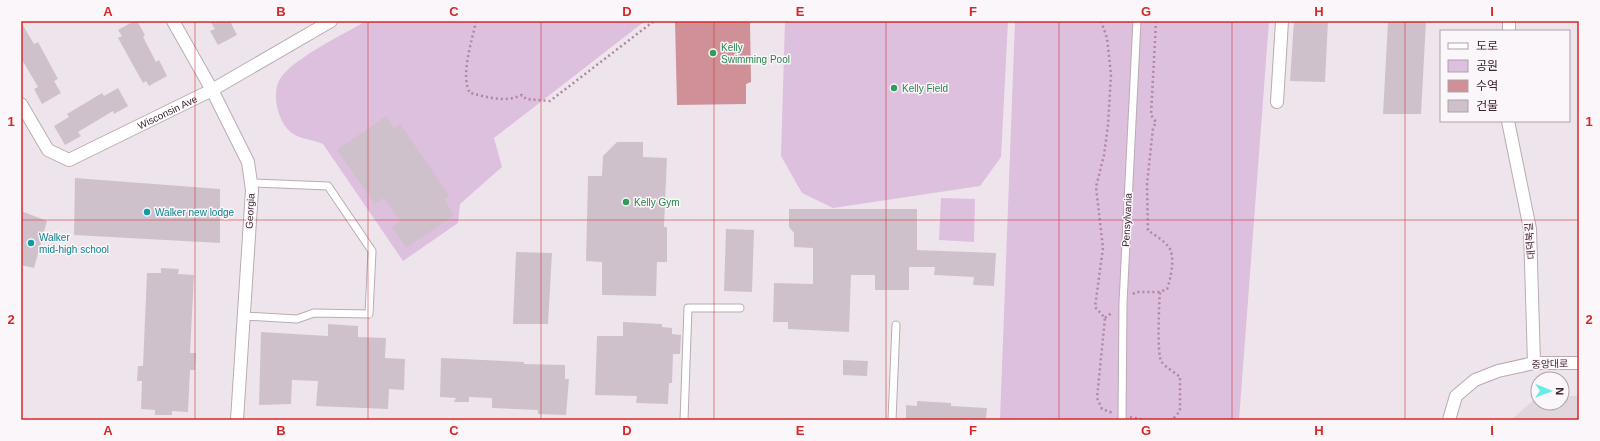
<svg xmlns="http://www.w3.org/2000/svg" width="1600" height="441" viewBox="0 0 1600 441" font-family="Arial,'Noto Sans KR',sans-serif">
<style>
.built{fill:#e2d6de}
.green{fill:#ddbfde}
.water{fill:#d09098}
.building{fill:#cfc1cb}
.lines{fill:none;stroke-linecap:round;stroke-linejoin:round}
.lane-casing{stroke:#baabb4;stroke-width:9}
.street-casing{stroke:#baabb4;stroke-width:14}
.secondary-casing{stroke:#bca7b4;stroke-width:14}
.path{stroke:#b0879f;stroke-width:2.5;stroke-dasharray:2 3;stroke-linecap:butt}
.lane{stroke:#fff;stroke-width:7}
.street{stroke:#fff;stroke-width:12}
.secondary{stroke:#fff;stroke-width:12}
.grid{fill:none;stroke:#d62828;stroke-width:1;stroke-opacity:0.55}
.leisure-dot{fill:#2e9e5b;stroke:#faf6f9;stroke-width:1.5}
.culture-dot{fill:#0f9aa8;stroke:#faf6f9;stroke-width:1.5}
.labels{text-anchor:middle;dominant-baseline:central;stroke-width:3;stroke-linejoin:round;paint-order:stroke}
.leisure-label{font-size:10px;fill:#27864d;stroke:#faf6f9;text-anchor:start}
.street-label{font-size:10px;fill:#3f2533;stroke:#faf6f9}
.culture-label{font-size:10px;fill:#0d838f;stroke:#faf6f9;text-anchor:start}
.neatline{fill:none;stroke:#d62828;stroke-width:1.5}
.grid-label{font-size:13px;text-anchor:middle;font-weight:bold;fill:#d62828}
</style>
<rect width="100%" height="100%" fill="#eee5ec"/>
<!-- built -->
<path class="built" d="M1538,396V403H1562V396H1579V420H1511Z"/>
<!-- green -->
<g class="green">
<path d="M366,21H645L494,138L502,167L460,204L458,223L403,261L323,144C313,139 301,140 292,133C284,128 279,116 277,107C276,100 275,91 278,83C286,61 345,34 366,21Z"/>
<path d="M785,21H1008L1001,157L980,186L833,208L802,193L781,156Z"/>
<path d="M1015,21H1269L1239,420H1000Z"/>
<path d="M941,198L975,199L974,242L939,240Z"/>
</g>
<!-- water -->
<path class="water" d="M675,21H750L751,82L746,84V104L677,105Z"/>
<!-- building -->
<g class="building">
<path d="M134,21H137L145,35L143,37L156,62L159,60L167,76L149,86L146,81L143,83L118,38L122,36L118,30Z"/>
<path d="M210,21H230L237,35L218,45L210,31L215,29Z"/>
<path d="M1294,21H1328L1325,82L1290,81Z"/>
<path d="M1388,21H1426L1421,114H1383Z"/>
<path d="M21,22L34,44L38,42L58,79L54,81L61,93L42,104L34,89L38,87L21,58Z"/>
<path d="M118,88L128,106L114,114L113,111L78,132L81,136L65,145L54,126L69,117L67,114L102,93L104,96Z"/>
<path d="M386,116L394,128L400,124L449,195L444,199L454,215L406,248L392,227L400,221L384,198L375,204L337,150Z"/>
<path d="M617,142H643V157L667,158L664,227H667V262H657L656,296L602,295V262L586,261L588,176H602L603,156Z"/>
<path d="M75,178L220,189V243L74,235Z"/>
<path d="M789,209H917V250L996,253L994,286L973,285L974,277L934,275L935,267H909V290H875V275H851L849,332L788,329V322H773L774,283L813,284V248L794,247V233L789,227Z"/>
<path d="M21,211L47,221L34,268L21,265Z"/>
<path d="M726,229L754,230L752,292L724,291Z"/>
<path d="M516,252L552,253L548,324H513Z"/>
<path d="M161,268L179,269L178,274L194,275L190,353H196L195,370H190L188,412L172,411V415H155V410L141,409L142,381H137L138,366H143L147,273H161Z"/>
<path d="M623,322L662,324V327L672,328V334L681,335L680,354H673L672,383H669L668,404L636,403L637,396L595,395L597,336H623Z"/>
<path d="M328,324L358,326V337L386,338L385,358L405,359L404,390L389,389L388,409L316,406L318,381L292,380L291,404L259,405L261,332L328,336Z"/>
<path d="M441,358L524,362V364L565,365V379H569L566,415L538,414V410L492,408V398L469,397V402H454L456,398L440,397Z"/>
<path d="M843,360L868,361L867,376L843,375Z"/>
<path d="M917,401L951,403V406L987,408L986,420H906V405L917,406Z"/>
</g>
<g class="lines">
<!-- lane casing -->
<g class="lane-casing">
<g id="lane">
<path d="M243,316L297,319L314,313L369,314L372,251L328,186L251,183"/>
<path d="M684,420L688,308H740"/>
<path d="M892,420L896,325"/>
<path d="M1122,420L1123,303L1137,21"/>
</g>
</g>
<!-- street casing -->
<g class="street-casing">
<g id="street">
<path d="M173,21L212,90L248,162L252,190L237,420"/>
<path d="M1509,31V21"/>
<path d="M1277,102L1282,21"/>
<path id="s1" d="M21,104L48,150L69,160L212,90L331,21"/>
<path d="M1508,121L1530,229L1534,363"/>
</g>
</g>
<!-- secondary casing -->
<g class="secondary-casing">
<path id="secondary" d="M1449,420L1456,396L1475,380L1498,371L1534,363H1579"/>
</g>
<!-- path -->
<g class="path">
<path d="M476,21C472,41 460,76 470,93C487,97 505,103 522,95L526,99L550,101L654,21"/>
<path d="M1101,21L1107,38L1111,74L1108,125L1104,155L1096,187L1103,248L1095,307L1105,318L1097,398L1102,409L1113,413"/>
<path d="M1156,21L1151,115L1156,122L1153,128L1147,184L1148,230C1154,235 1163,240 1168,246C1176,255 1171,278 1167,289L1160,292C1159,304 1157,352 1161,361C1165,367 1174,372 1180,377V411L1172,420"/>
<path d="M1133,294L1136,292H1160"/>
<path d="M1105,318L1113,312"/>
<path d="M1130,417L1145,420"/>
</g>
<!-- lane -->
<use href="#lane" class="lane"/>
<!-- street -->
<use href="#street" class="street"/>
<!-- secondary -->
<use href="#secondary" class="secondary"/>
</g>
<!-- grid -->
<path class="grid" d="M195,21V420M368,21V420M541,21V420M714,21V420M886,21V420M1059,21V420M1232,21V420M1405,21V420M21,220H1579"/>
<!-- markers -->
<g class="leisure-dot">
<circle cx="713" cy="53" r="4"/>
<circle cx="894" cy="88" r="4"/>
<circle cx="626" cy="202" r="4"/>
</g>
<g class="culture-dot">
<circle cx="147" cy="212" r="4"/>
<circle cx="31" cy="243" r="4"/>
</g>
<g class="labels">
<!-- leisure labels -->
<g class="leisure-label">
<text x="721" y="47">Kelly<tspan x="721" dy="12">Swimming Pool</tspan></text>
<text x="902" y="88">Kelly Field</text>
<text x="634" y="202">Kelly Gym</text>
</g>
<!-- street labels -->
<g class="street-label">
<text stroke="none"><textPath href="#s1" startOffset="186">Wisconsin Ave</textPath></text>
<text transform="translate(250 211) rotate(-87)">Georgia</text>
<text transform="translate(1127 220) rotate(-87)">Pensylvania</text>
<text transform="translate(1530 241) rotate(-95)">대덕북길</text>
<text transform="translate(1550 364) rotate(-2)">중앙대로</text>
</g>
<!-- culture labels -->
<g class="culture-label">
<text x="155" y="212">Walker new lodge</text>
<text x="39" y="237">Walker<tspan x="39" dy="12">mid-high school</tspan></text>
</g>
</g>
<!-- border -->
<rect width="1600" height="441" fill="none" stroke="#faf6f9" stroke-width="44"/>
<!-- legend -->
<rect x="1440" y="30" width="130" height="92" fill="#faf6f9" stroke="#afa2aa"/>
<rect x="1448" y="43" width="20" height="6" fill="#ffffff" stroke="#afa2aa"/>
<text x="1476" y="50" font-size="12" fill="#3f2533">도로</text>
<rect x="1448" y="60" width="20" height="12" fill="#ddbfde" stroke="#afa2aa"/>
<text x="1476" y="70" font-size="12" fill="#3f2533">공원</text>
<rect x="1448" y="80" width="20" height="12" fill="#d09098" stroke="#afa2aa"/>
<text x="1476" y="90" font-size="12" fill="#3f2533">수역</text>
<rect x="1448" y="100" width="20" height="12" fill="#cfc1cb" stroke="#afa2aa"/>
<text x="1476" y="110" font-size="12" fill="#3f2533">건물</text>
<!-- north arrow -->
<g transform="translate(1550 391) rotate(91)"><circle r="19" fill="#faf6f9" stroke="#afa2aa"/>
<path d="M0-3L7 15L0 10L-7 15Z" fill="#65ede8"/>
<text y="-6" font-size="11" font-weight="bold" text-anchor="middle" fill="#3f2533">N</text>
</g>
<rect x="22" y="22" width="1556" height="397" class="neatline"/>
<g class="grid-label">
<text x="108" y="16">A</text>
<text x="281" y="16">B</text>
<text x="454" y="16">C</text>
<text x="627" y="16">D</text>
<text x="800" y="16">E</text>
<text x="973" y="16">F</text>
<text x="1146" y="16">G</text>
<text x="1319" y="16">H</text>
<text x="1492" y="16">I</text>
<text x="11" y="126">1</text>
<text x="1589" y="126">1</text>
<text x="11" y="324">2</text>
<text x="1589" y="324">2</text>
<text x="108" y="435">A</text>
<text x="281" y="435">B</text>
<text x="454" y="435">C</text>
<text x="627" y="435">D</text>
<text x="800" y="435">E</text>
<text x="973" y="435">F</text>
<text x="1146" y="435">G</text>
<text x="1319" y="435">H</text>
<text x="1492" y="435">I</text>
</g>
</svg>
